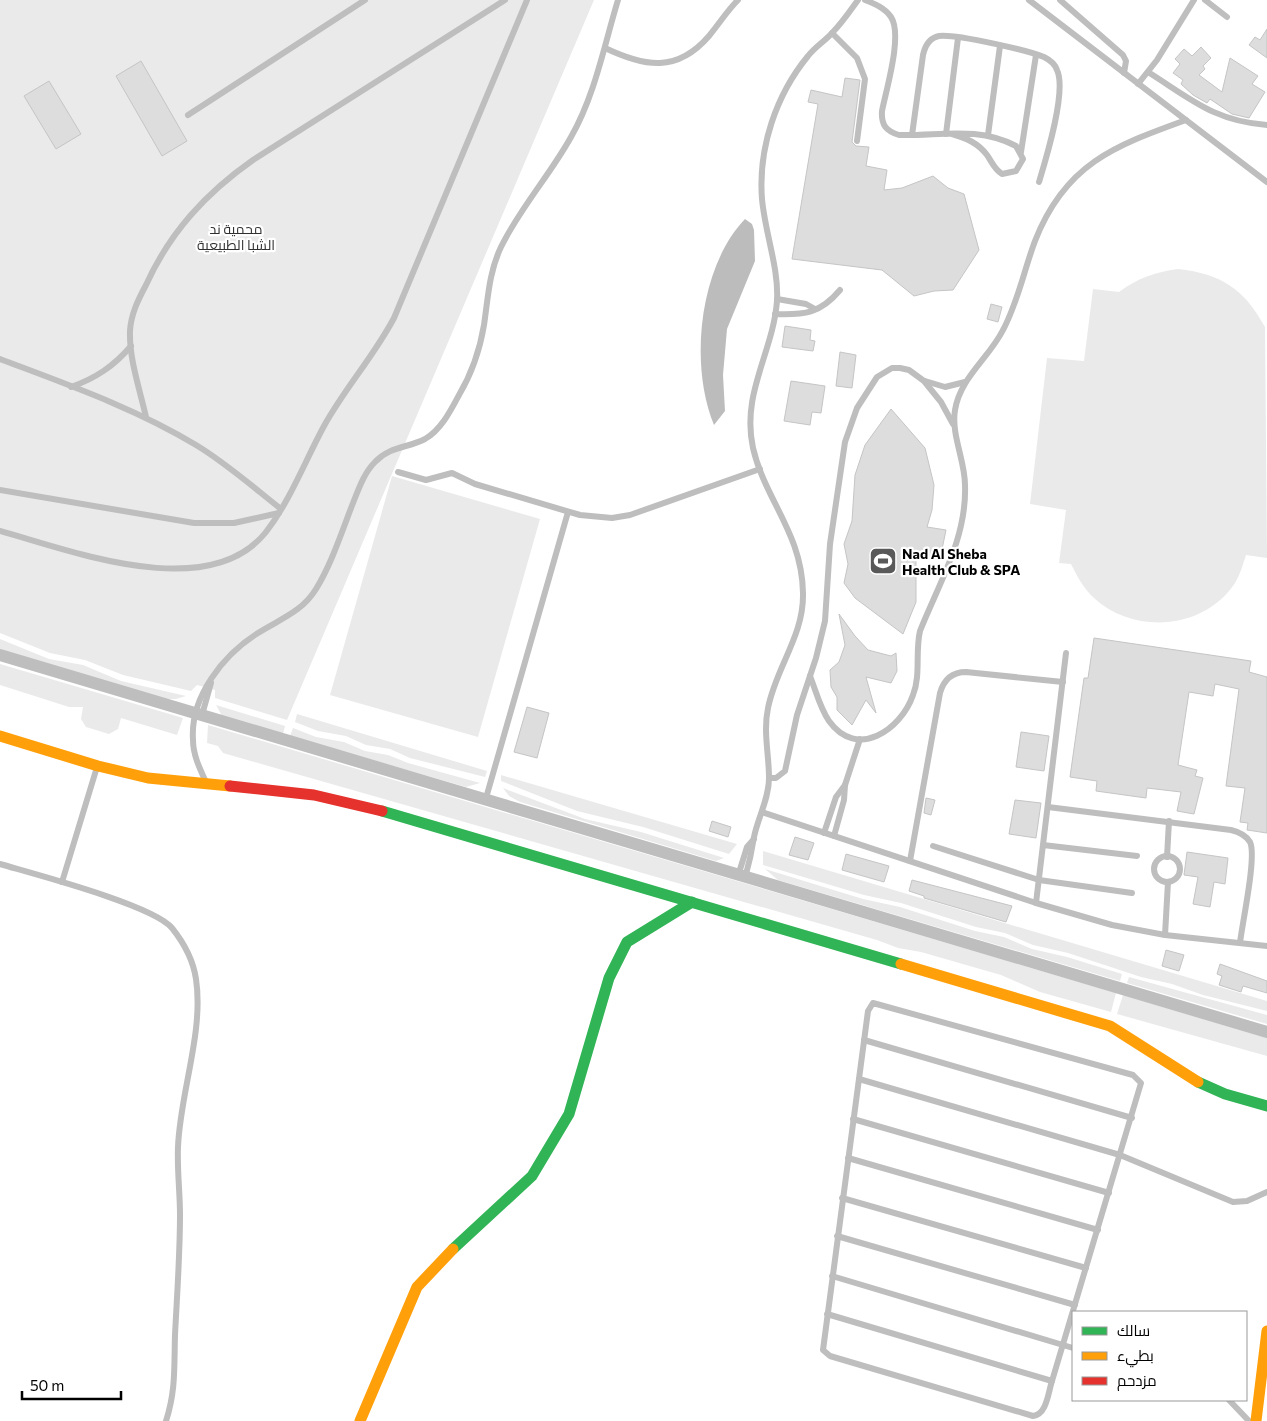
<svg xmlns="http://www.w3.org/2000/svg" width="1267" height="1421" viewBox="0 0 1267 1421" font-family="Commissioner,Cairo,sans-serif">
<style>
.green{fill:#eaeaea}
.water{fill:#bcbcbc}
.building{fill:#ddd;stroke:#c5c5c5}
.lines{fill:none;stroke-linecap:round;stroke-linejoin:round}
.lane{stroke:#bebebe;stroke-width:6}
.street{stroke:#bebebe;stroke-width:12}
.fast{stroke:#30b455;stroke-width:11}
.slow{stroke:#ff9f0a;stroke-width:11}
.jam{stroke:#e5322d;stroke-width:11}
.labels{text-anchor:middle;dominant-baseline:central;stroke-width:4.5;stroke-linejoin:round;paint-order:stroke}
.park-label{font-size:14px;fill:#303030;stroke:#fff}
.poi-label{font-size:14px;font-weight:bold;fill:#000;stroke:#fff;text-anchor:start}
</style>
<rect width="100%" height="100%" fill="#fff"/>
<!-- green -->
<g class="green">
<path d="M0,0H594L287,720L215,698V690L197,685L191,691L123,675L85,660L50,653L0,633Z"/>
<path d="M1178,269C1222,274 1244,289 1265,327L1267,558L1246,555C1243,564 1240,575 1235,583C1204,630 1134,635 1094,598C1084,589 1077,576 1071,564L1059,563L1066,510L1030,504L1047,358L1084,361L1093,289L1119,292C1138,278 1155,272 1178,269Z"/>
<path d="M392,476L540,519L478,737L330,695Z"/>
<path d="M0,639L49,659L83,665L121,681L186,696L176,699H165L0,649Z"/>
<path d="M0,664L183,718L177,735L121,718L118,729L109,734L86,727L81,719L83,707H69L0,685Z"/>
<path d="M216,705L285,726L283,734L222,716Z"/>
<path d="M297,714L487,771L485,777L410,758L390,749L366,745L346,736L318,731L295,722Z"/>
<path d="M208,725L1116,993L1111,1012L1040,992L1001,975L921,952L898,948L877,940L223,753L218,746L207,743Z"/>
<path d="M293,728L316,737L344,742L365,751L388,755L408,763L480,783L466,787L290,736Z"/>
<path d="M501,775L737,844L729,854L643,827L577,811L501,781Z"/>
<path d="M503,788L585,819L641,832L724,858L716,861L520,802L509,796Z"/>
<path d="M763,851L1267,1001V1011L1203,995L1172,984L1141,977L1068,953L1033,945L1005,933L976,927L901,903L864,895L763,865Z"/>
<path d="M765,869L863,899L900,907L975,931L1004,937L1032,949L1067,957L1122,974L1120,981L778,880Z"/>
<path d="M1129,977L1267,1015V1024L1127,983Z"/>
<path d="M1123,995L1267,1038V1056L1117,1014Z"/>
</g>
<!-- water -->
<path class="water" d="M745,219L752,224L754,230L755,261L727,329L723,375L725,411L714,425C689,365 699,267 745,219Z"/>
<!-- building -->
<g class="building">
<path d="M1267,29V58L1249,45L1255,37L1260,40Z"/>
<path d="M1201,47L1211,58L1203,66L1205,69L1199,75L1222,92L1230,58L1258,76L1252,84L1265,92L1249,118L1232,114L1210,99L1207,103L1193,95L1181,84L1183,80L1173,73L1180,64L1175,59L1184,49L1192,56Z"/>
<path d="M141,61L187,141L162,156L116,76Z"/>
<path d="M845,78L860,80L852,142L856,146L869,147L866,166L887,170L884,190L902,188L933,176L948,188L964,194L979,250L953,290L934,291L914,296L882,270L792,259L818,104L808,102L811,90L842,97Z"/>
<path d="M49,81L81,134L56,149L24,96Z"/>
<path d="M991,304L1002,307L998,322L987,319Z"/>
<path d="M785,326L811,330L810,340L815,341L813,351L782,347Z"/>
<path d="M840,352L856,355L852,388L836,386Z"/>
<path d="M791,381L825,386L821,413L812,412L810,425L784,421Z"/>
<path d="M891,409L925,448L934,485L932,510L927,527L946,530L940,559L916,555V602L903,634L855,598L844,583L848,564L844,544L852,521L855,475L865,445Z"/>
<path d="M839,614L855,636L868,650L891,656L896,653L897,671L891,683L866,677L876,713L866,700L852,725L837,710V697L831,687L830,670L839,662L845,645Z"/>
<path d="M1094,638L1251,661L1249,672L1267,677V833L1247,830L1248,823L1240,822L1245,788L1226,786L1239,689L1215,684L1213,696L1189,692L1178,765L1197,770L1195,776L1203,778L1194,814L1177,811L1181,792L1147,788L1146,798L1096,791L1097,781L1070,777L1084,678H1088Z"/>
<path d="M527,707L549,713L537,758L514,752Z"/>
<path d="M1021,732L1049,736L1044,771L1016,767Z"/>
<path d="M926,798L935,800L931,815L924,813Z"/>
<path d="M1015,800L1041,803L1036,838L1009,834Z"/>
<path d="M712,821L731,827L728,837L709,831Z"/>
<path d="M795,837L814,843L808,860L789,855Z"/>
<path d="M1187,852L1228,858L1225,884L1214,882L1210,907L1193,904L1198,877L1184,875Z"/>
<path d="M846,854L889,866L884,882L842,870Z"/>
<path d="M912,880L1012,906L1006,922L924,898V896L909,891Z"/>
<path d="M1166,950L1184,955L1179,971L1162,966Z"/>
<path d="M1220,964L1267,981V993L1243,986L1241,992L1219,985L1222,976L1217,974Z"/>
</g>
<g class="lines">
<!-- lane -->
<g class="lane">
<path d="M865,0C875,4 885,8 891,17C903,35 886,90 882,111C881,125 886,131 899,135C941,136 977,126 1016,146L1023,159L1016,171L1002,174C994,169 992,162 987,155C978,143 966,138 952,134"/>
<path d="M1029,0L1267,182"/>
<path d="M1060,0L1123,55L1126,61L1124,73"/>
<path d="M1205,0L1227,17"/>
<path d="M832,33L857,58L865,79L857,141"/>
<path d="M605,48C645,67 677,73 709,36C719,24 727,11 738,0"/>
<path d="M1148,72C1191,99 1214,121 1267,125"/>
<path d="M1138,84L1157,60L1194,0"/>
<path d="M188,115L365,0"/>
<path d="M946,134L958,38"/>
<path d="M912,135L923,55C925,46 929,38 939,36C957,34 1026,50 1044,57C1050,60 1055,64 1057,70C1067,91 1046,159 1039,182"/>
<path d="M988,135L1000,46"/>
<path d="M1021,152L1036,55"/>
<path d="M777,299L806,304L815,309"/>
<path d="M775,314C804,315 820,314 840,290"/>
<path d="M0,359C66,384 135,408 196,445C226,463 253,487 281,509"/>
<path d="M925,381L945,387L965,382"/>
<path d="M71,387C96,378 114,366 131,346"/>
<path d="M146,417C140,390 129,359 130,331C131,314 138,300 146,285C170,232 206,193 253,160L505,0"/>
<path d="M398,472L426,480L452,473L475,484L580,515L612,518L630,515L760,469"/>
<path d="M0,490L194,523H234L279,513"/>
<path d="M0,531C72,551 209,604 266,532C290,501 305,461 324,426C345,388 374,356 394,318L527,0"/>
<path d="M810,676C816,691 820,708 829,721C857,760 901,730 913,695C921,675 915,652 920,631C939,583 967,538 965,485C965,460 951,435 955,410C960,378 989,358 1003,330C1018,302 1024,270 1035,241C1065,164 1114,146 1186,120"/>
<path d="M202,715L211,683"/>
<path d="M769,778H776L785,771L797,715L816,658L825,621L830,544L845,442L857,408L877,377L892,368H900L909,370L924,381L941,402L953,424"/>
<path d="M205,780C199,767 193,754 193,740C190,697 223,655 258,633C280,619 302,612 316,589C332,563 342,531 353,503C359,488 364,473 375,462C390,446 408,448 425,439C441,430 451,410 459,395C472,373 480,349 484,325C488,298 489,272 501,247C520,208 550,175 571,137C595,95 604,46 618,0"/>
<path d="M486,798L568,512"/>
<path d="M1048,807L1231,830C1239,832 1246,835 1250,842C1257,856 1242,924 1240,943"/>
<path d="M762,812L1036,903L1112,925L1165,935L1267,946"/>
<path d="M824,833L836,797L845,785"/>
<path d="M834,836L844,800L845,785L860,739"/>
<path d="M1043,845L1137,856"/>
<path d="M933,846L1039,880L1132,893"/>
<circle cx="1167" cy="869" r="13"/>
<path d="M1167,857L1169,821"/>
<path d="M910,861L940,693C944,679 952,672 966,672L1063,682"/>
<path d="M0,864C34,874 153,905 172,928C184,943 193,959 196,979C204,1032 180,1093 178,1147C177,1170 180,1192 180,1215C180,1255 177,1295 175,1335C174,1367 176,1390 166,1421"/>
<path d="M738,876L747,847L754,839"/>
<path d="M745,878C749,864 752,850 754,837C758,817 769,799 769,778C769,754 763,732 768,708C776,667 804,636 803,593C802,533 765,500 753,448C741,393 773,353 777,301C779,268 765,233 762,199C758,148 776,95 808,56C815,47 825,41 832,33C842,23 850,11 858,0"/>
<path d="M62,882L97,767"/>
<path d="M1036,903L1066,653"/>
<path d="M1165,935L1168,882"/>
<path d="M873,1003L1133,1075L1141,1083L1052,1381C1048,1393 1047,1414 1033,1416L830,1356L823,1350L868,1011Z"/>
<path d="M864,1040L1132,1118"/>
<path d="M859,1079L1120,1155L1233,1202L1247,1201L1267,1192"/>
<path d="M853,1119L1109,1193"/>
<path d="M848,1158L1098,1230"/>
<path d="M842,1198L1086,1268"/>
<path d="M837,1236L1075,1305"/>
<path d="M832,1276L1073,1348"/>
<path d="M827,1314L1052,1381"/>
<path d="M1229,1400L1249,1421"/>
</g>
<!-- street -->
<path class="street" d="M0,655L1267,1032"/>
<!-- fast -->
<g class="fast">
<path d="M382,811L901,964"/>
<path d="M1198,1082L1225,1094L1267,1106"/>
<path d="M453,1249L532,1176L569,1114L609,978L627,942L692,902"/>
</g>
<!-- slow -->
<g class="slow">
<path d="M0,736L98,766L148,778L230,786"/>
<path d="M901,964L1110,1026L1198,1082"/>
<path d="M360,1421L417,1287L453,1249"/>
<path d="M1256,1421L1267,1331"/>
</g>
<!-- jam -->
<path class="jam" d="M230,786L314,795L382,811"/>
</g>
<!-- icons -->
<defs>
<g id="stadium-square" transform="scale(1.4375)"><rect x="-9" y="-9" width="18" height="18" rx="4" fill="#595959" stroke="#fff"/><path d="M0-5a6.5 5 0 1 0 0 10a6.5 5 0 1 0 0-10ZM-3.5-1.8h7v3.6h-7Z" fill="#fff"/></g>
</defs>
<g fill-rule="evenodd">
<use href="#stadium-square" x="883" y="561"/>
</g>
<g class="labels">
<!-- park labels -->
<g class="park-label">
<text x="236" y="228">محمية ند<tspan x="236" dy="16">الشبا الطبيعية</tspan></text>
</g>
<!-- poi labels -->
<g class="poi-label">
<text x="902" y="553">Nad Al Sheba<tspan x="902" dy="16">Health Club &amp; SPA</tspan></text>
</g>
</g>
<!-- legend -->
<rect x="1072" y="1311" width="175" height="90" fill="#ffffff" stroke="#999999"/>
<rect x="1082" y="1327" width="25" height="8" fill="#30b455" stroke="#999999"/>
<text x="1117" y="1336" font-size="15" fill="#000000">سالك</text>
<rect x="1082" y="1352" width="25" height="8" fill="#ff9f0a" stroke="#999999"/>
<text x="1117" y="1361" font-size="15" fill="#000000">بطيء</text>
<rect x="1082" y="1377" width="25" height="8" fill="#e5322d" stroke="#999999"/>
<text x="1117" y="1386" font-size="15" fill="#000000">مزدحم</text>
<!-- scale -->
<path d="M22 1391v8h99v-8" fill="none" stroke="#000000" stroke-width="2.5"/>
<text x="30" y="1391" font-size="15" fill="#000000" stroke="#ffffff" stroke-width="4" paint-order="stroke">50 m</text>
</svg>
